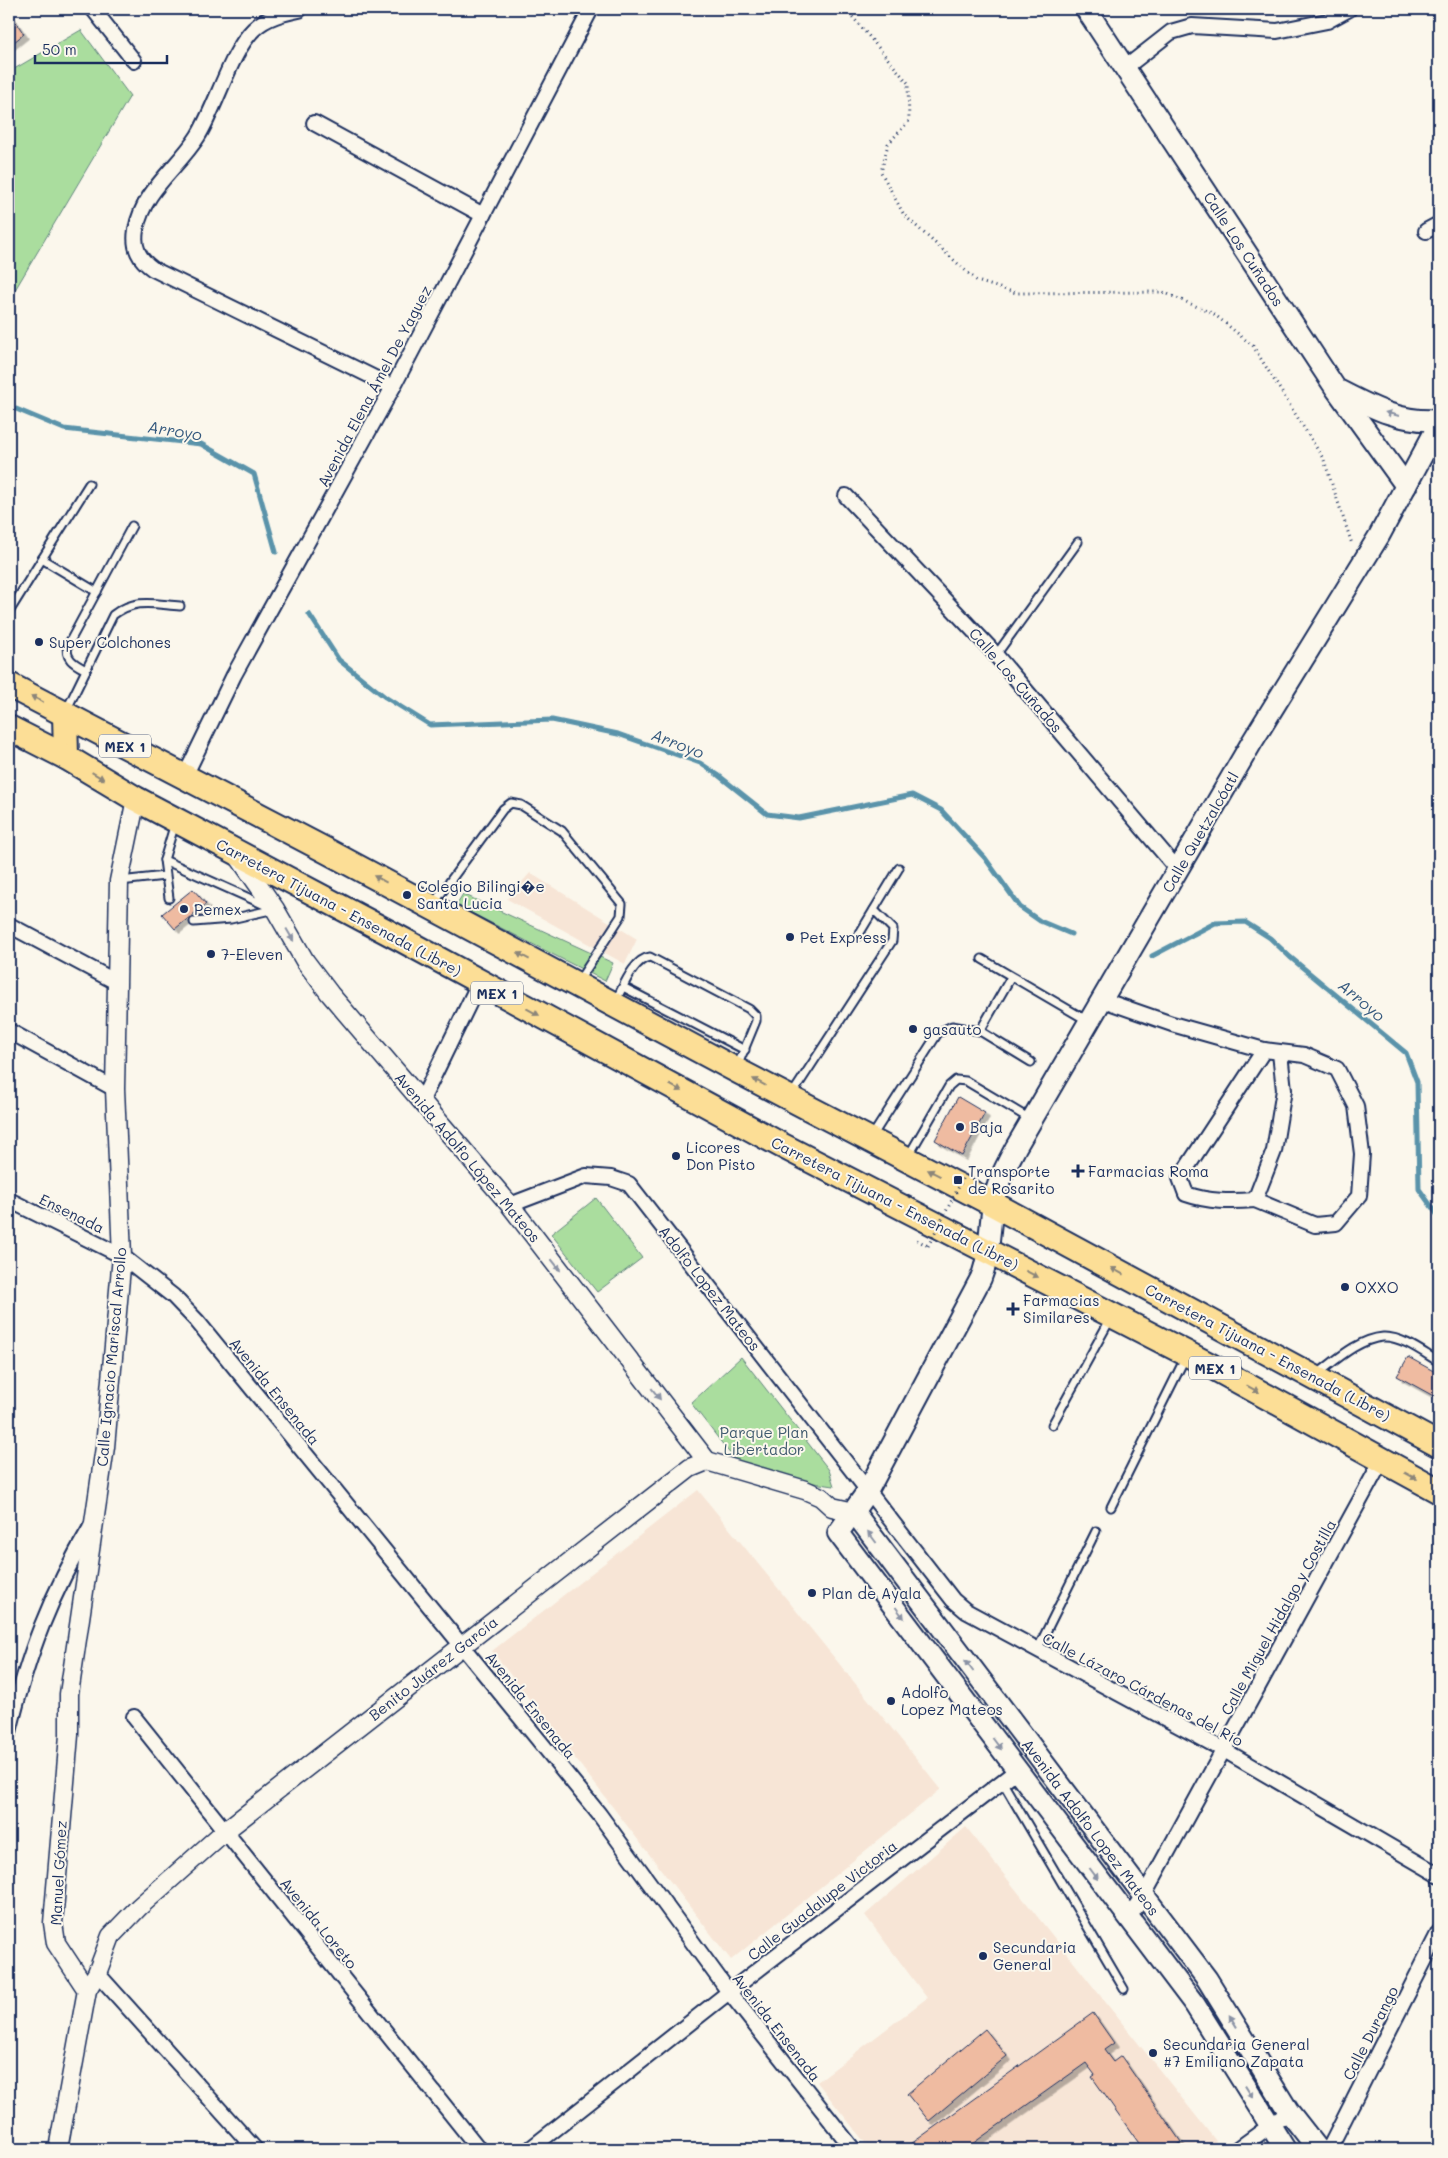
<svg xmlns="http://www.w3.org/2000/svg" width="1448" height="2158" viewBox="0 0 1448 2158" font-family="Mali,sans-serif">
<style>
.built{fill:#f7e5d6}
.green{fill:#aadd9e;stroke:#62867e}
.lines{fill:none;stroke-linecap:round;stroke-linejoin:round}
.stream{stroke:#5a93aa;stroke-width:5}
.building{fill:#efbba1;stroke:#1b2f5e;filter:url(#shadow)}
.service-casing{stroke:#1b2f5e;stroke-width:11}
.minor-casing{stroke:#1b2f5e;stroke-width:18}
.tertiary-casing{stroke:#1b2f5e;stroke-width:21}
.secondary-casing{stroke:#1b2f5e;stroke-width:24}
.trunk-casing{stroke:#1b2f5e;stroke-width:28}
.path{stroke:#1b2f5e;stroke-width:3;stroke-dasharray:1 4;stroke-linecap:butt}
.service{stroke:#fbf7ec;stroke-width:7}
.minor{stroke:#fbf7ec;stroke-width:14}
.tertiary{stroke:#fbf7ec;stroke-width:18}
.secondary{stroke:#fbf7ec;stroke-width:20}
.trunk{stroke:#fcde96;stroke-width:24}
.path-bridge{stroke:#1b2f5e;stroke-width:3;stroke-dasharray:1 4;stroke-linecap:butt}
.oneway{fill:#8b93a5}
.oneway2{fill:#8c867a}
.poi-dot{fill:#1b2f5e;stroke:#fbf7ec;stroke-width:2}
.labels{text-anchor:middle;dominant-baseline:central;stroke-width:4;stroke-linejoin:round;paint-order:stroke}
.shield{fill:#fbf7ec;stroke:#5e6b89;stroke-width:1}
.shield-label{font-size:14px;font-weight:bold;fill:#1b2f5e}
.street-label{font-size:15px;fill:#1b2f5e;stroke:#fbf7ec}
.poi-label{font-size:15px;fill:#1b2f5e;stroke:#fbf7ec;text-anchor:start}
.park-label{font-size:15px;fill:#3f5a6e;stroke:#fbf7ec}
.water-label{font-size:16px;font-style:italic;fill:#35597e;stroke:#fbf7ec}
</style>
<defs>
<filter id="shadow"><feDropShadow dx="4.5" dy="4.5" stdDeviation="0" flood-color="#0004"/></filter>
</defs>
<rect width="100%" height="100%" fill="#fbf7ec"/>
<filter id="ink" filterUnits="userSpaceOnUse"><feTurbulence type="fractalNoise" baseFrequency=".02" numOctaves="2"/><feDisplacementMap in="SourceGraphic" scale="10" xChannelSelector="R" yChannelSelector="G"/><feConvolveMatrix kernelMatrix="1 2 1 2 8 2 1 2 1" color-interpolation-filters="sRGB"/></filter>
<g filter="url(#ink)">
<!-- built -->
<g class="built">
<path d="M530,873L637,939L625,964L507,899Z"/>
<path d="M698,1490L941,1789L731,1960L492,1651Z"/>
<path d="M966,1827L1216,2141L1206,2149H870L817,2082L927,1998L865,1915Z"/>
</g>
<!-- green -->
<g class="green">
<path d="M81,30L130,96L9,300V72Z"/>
<path d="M463,894L613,963L605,981L456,905Z"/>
<path d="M596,1198L642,1258L597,1292L551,1234Z"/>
<path d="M741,1357L829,1470L834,1486L745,1473L691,1403Z"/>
</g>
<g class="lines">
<!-- stream -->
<g class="stream">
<path d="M9,406L64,429L201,444L254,474L276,552"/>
<path d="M309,614L339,660L385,697L430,725L552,720L618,734L700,763L718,775L767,814L799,818L912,795L941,810L985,858L1020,907L1040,921L1071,934"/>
<path d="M1152,956L1215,923L1245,922L1270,938L1290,957L1406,1053L1417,1082L1419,1189L1439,1217"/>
</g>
</g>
<!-- building -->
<g class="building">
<path d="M9,12L24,34L9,46Z"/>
<path d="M193,889L206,904L175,929L162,914Z"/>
<path d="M958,1097L985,1113L962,1156L935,1140Z"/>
<path d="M1408,1357L1439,1374V1399L1397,1376Z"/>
<path d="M1093,2013L1114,2043L1104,2050L1113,2062L1121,2056L1181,2142L1171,2149H1143L1092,2077L1095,2075L1086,2063L965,2149H904Z"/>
<path d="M985,2029L1007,2056L929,2121L907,2094Z"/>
</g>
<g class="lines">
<!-- service casing -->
<g class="service-casing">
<g id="service">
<path d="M42,559L89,484"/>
<path d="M9,612L42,559L97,592"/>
<path d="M996,655L1078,542"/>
<path d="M86,670C75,664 64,659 68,645L132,526"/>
<path d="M66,711L113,615C136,598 153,604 180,606"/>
<path d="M164,860L267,906"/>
<path d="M120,881L165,876"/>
<path d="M169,898L164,860L175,823"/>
<path d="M434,903L503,809L511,803L521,805L562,831L622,904L621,916L578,982"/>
<path d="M194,922L231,919L275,909"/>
<path d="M858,936L899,868"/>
<path d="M982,959L1088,1021"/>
<path d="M623,987L745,1050"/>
<path d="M615,1002C623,988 633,959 650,957L749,1009L756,1016V1021L737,1067"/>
<path d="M980,1031L1011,977"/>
<path d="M791,1096L892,941L893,929L874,910"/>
<path d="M871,1138L938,1033L952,1026L980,1031L1031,1062"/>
<path d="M909,1155L949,1086L956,1080L966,1081L1030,1119"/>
<path d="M1316,1375C1335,1361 1358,1339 1383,1337C1402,1336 1424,1353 1439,1362"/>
<path d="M1052,1425L1111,1318"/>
<path d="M1111,1507L1186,1356"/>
<path d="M1037,1650L1096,1531"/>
<path d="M1002,1781L1124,1989"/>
</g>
</g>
<!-- minor casing -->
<g class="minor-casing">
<g id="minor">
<path d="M93,9L134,61"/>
<path d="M299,10C284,13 266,17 254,29C231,51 216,107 198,136C178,168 143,190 136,230C133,248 139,259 153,269L393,387"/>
<path d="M1125,68L1171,32L1192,26L1277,31L1327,21L1349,9"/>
<path d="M314,123L483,215"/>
<path d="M1426,231L1439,224"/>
<path d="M846,496L989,647L1178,870"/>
<path d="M184,778L234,675L393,387L591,9"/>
<path d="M9,925L118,983"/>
<path d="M1103,1000L1172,1024L1264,1050L1304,1055L1337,1069L1356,1106L1362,1154L1359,1196L1336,1223L1315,1225L1255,1200L1274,1151L1284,1090L1280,1053"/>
<path d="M9,1031L115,1089"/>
<path d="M422,1100L479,983"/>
<path d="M9,1200L122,1256L173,1296L197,1321L599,1814L729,1992L853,2149"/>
<path d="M1255,1200C1231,1202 1209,1202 1186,1194L1180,1178L1264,1050"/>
<path d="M510,1205L586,1176L611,1178L629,1184L953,1600L966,1611L1224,1750L1439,1875"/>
<path d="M134,1717L479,2149"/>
<path d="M9,1732C28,1654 50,1595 92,1525"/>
<path d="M1128,1919L1143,1897L1382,1460"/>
<path d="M97,1973L255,2149"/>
<path d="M530,2149L729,1992L1016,1771"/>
<path d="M1238,2149L1289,2112"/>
<path d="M1329,2149L1439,1932"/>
</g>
</g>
<!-- tertiary casing -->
<g class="tertiary-casing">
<g id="tertiary">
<path d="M236,853L275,909L305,961L330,994L510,1205L707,1461"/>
<path d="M87,1990L56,1943L53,1923L69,1735V1694L105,1447L122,1256L115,1089L119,881L136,799"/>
<path d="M58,2149L87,1990L97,1973L111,1936L139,1907L225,1831L690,1468L707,1461L805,1490L821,1497L832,1507L854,1512"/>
</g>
</g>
<!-- secondary casing -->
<g class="secondary-casing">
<g id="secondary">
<path d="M1086,9L1336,389L1406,486"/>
<path d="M1340,391C1373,408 1401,423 1439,420"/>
<path d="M854,1512L1207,1979L1289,2112L1318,2149"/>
<path d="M1285,2149L1195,2005L838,1533L867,1492L981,1278C990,1255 989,1230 993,1205C996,1184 1006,1166 1016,1147L1252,742L1379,536L1439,424"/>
</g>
</g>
<!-- trunk casing -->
<g class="trunk-casing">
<g id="trunk">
<path d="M9,685L327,851L736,1070L993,1204L1439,1445"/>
<path d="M65,713L66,757"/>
<path d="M9,728L66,757L136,799L399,938L781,1145L1211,1366L1439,1491"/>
</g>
</g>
<!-- path -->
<g class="path">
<path d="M846,9L908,83L909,121L888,144L881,172L904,215L977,281L1016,293L1163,292L1214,314L1253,346L1324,460L1352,544"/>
<path d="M917,1240L928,1246"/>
</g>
<!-- service -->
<use href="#service" class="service"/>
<!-- minor -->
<use href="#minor" class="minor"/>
<!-- tertiary -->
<use href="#tertiary" class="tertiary"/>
<!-- secondary -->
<use href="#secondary" class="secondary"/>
<!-- trunk -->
<use href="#trunk" class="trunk"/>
<!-- path-bridge -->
<path class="path-bridge" d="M928,1246L965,1175"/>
</g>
<!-- one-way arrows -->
<defs><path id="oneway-solid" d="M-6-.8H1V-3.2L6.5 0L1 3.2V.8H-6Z" transform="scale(1.25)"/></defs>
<g class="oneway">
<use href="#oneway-solid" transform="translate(1392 414) rotate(-165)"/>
<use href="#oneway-solid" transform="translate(290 935) rotate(60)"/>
<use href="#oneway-solid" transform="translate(556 1265) rotate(52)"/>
<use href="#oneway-solid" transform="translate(656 1394) rotate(52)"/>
<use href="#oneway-solid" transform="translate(872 1537) rotate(-127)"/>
<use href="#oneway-solid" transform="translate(900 1613) rotate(53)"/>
<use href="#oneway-solid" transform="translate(969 1666) rotate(-127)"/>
<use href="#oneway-solid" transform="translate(997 1744) rotate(53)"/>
<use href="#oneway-solid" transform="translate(1094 1874) rotate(53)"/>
<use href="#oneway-solid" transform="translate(1233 2021) rotate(-122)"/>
<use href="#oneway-solid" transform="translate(1249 2092) rotate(58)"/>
</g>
<g class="oneway2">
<use href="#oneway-solid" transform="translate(37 699) rotate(-153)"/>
<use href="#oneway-solid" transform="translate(98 776) rotate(31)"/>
<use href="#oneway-solid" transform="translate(380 879) rotate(-152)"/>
<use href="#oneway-solid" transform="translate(523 956) rotate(-152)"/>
<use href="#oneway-solid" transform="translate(533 1012) rotate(28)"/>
<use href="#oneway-solid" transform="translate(759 1082) rotate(-152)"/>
<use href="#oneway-solid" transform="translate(676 1088) rotate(28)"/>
<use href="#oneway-solid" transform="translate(934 1173) rotate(-153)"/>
<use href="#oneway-solid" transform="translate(1117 1271) rotate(-151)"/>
<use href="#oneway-solid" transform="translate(1032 1274) rotate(27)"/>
<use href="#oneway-solid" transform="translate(1253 1389) rotate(29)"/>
<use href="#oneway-solid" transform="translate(1411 1476) rotate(28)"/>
</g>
</g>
<!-- markers -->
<g class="poi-dot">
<circle cx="39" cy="642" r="5"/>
<circle cx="407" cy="895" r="5"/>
<circle cx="184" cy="909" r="5"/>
<circle cx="790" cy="937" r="5"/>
<circle cx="211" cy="954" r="5"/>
<circle cx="913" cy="1029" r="5"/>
<circle cx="960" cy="1127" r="5"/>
<circle cx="676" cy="1156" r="5"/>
<path d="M1075.5 1163.5h5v5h5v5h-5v5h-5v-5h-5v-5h5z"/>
<rect x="953" y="1175" width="10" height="10" rx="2.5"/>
<circle cx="1345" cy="1287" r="5"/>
<path d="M1010.5 1301.5h5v5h5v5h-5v5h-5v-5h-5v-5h5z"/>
<circle cx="812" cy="1593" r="5"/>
<circle cx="891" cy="1701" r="5"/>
<circle cx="983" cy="1956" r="5"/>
<circle cx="1153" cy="2053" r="5"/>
</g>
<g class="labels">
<!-- shield labels -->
<g class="shield">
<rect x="99" y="734.5" width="52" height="23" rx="4"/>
<rect x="471" y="981.5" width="52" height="23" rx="4"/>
<rect x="1189" y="1356.5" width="52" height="23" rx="4"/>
</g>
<g class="shield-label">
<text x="125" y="746">MEX 1</text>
<text x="497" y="993">MEX 1</text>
<text x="1215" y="1368">MEX 1</text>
</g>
<!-- street labels -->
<g class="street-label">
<text transform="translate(1244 249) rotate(57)">Calle Los Cuñados</text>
<text transform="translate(374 386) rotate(-62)">Avenida Elena Ámel De Yaguez</text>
<text transform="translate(1016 680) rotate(49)">Calle Los Cuñados</text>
<text transform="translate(1200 832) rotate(-60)">Calle Quetzalcóatl</text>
<text transform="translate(339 907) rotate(28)">Carretera Tijuana - Ensenada (Libre)</text>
<text transform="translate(468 1157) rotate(50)">Avenida Adolfo López Mateos</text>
<text transform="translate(895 1203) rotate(27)">Carretera Tijuana - Ensenada (Libre)</text>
<text transform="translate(72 1213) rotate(26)">Ensenada</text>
<text transform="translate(710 1288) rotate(52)">Adolfo Lopez Mateos</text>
<text transform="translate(1268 1352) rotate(28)">Carretera Tijuana - Ensenada (Libre)</text>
<text transform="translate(111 1357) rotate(-85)">Calle Ignacio Mariscal Arrollo</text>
<text transform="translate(275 1391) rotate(51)">Avenida Ensenada</text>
<text transform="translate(1278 1617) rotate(-61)">Calle Miguel Hidalgo y Costilla</text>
<text transform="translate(433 1668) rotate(-38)">Benito Juárez García</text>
<text transform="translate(1143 1689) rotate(28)">Calle Lázaro Cárdenas del Río</text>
<text transform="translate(531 1705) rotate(51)">Avenida Ensenada</text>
<text transform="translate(1091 1827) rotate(53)">Avenida Adolfo Lopez Mateos</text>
<text transform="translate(58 1873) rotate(-87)">Manuel Gómez</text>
<text transform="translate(822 1900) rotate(-38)">Calle Guadalupe Victoria</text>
<text transform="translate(319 1923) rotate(51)">Avenida Loreto</text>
<text transform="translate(777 2027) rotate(52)">Avenida Ensenada</text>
<text transform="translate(1370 2033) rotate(-63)">Calle Durango</text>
</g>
<!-- poi labels -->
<g class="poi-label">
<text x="49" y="642">Super Colchones</text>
<text x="417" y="886">Colegio Bilingi�e<tspan x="417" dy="17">Santa Lucia</tspan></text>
<text x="194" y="909">Pemex</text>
<text x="800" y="937">Pet Express</text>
<text x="221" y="954">7-Eleven</text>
<text x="923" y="1029">gasauto</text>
<text x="970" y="1127">Baja</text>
<text x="686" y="1147">Licores<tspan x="686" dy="17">Don Pisto</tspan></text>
<text x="968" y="1171">Transporte<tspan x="968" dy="17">de Rosarito</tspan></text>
<text x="1088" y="1171">Farmacias Roma</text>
<text x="1355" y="1287">OXXO</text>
<text x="1023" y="1300">Farmacias<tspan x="1023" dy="17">Similares</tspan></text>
<text x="822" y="1593">Plan de Ayala</text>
<text x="901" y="1692">Adolfo<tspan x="901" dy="17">Lopez Mateos</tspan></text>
<text x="993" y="1947">Secundaria<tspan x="993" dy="17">General</tspan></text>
<text x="1163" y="2044">Secundaria General<tspan x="1163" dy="17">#7 Emiliano Zapata</tspan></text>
</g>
<!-- park labels -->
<g class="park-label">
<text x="764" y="1432">Parque Plan<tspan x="764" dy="17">Libertador</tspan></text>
</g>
<!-- water labels -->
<g class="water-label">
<text transform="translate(175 430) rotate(9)">Arroyo</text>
<text transform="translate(678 743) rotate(21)">Arroyo</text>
<text transform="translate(1362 1000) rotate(40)">Arroyo</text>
</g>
</g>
<!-- margin -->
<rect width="1448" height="2158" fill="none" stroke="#fbf7ec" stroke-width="30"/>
<rect x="15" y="15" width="1418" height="2128" fill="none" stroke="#1b2f5e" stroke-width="2" filter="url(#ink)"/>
<!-- scale -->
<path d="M35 55v8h132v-8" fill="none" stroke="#1b2f5e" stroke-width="2.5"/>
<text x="42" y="55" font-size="15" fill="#1b2f5e" stroke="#fbf7ec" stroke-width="4" paint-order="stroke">50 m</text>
</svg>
